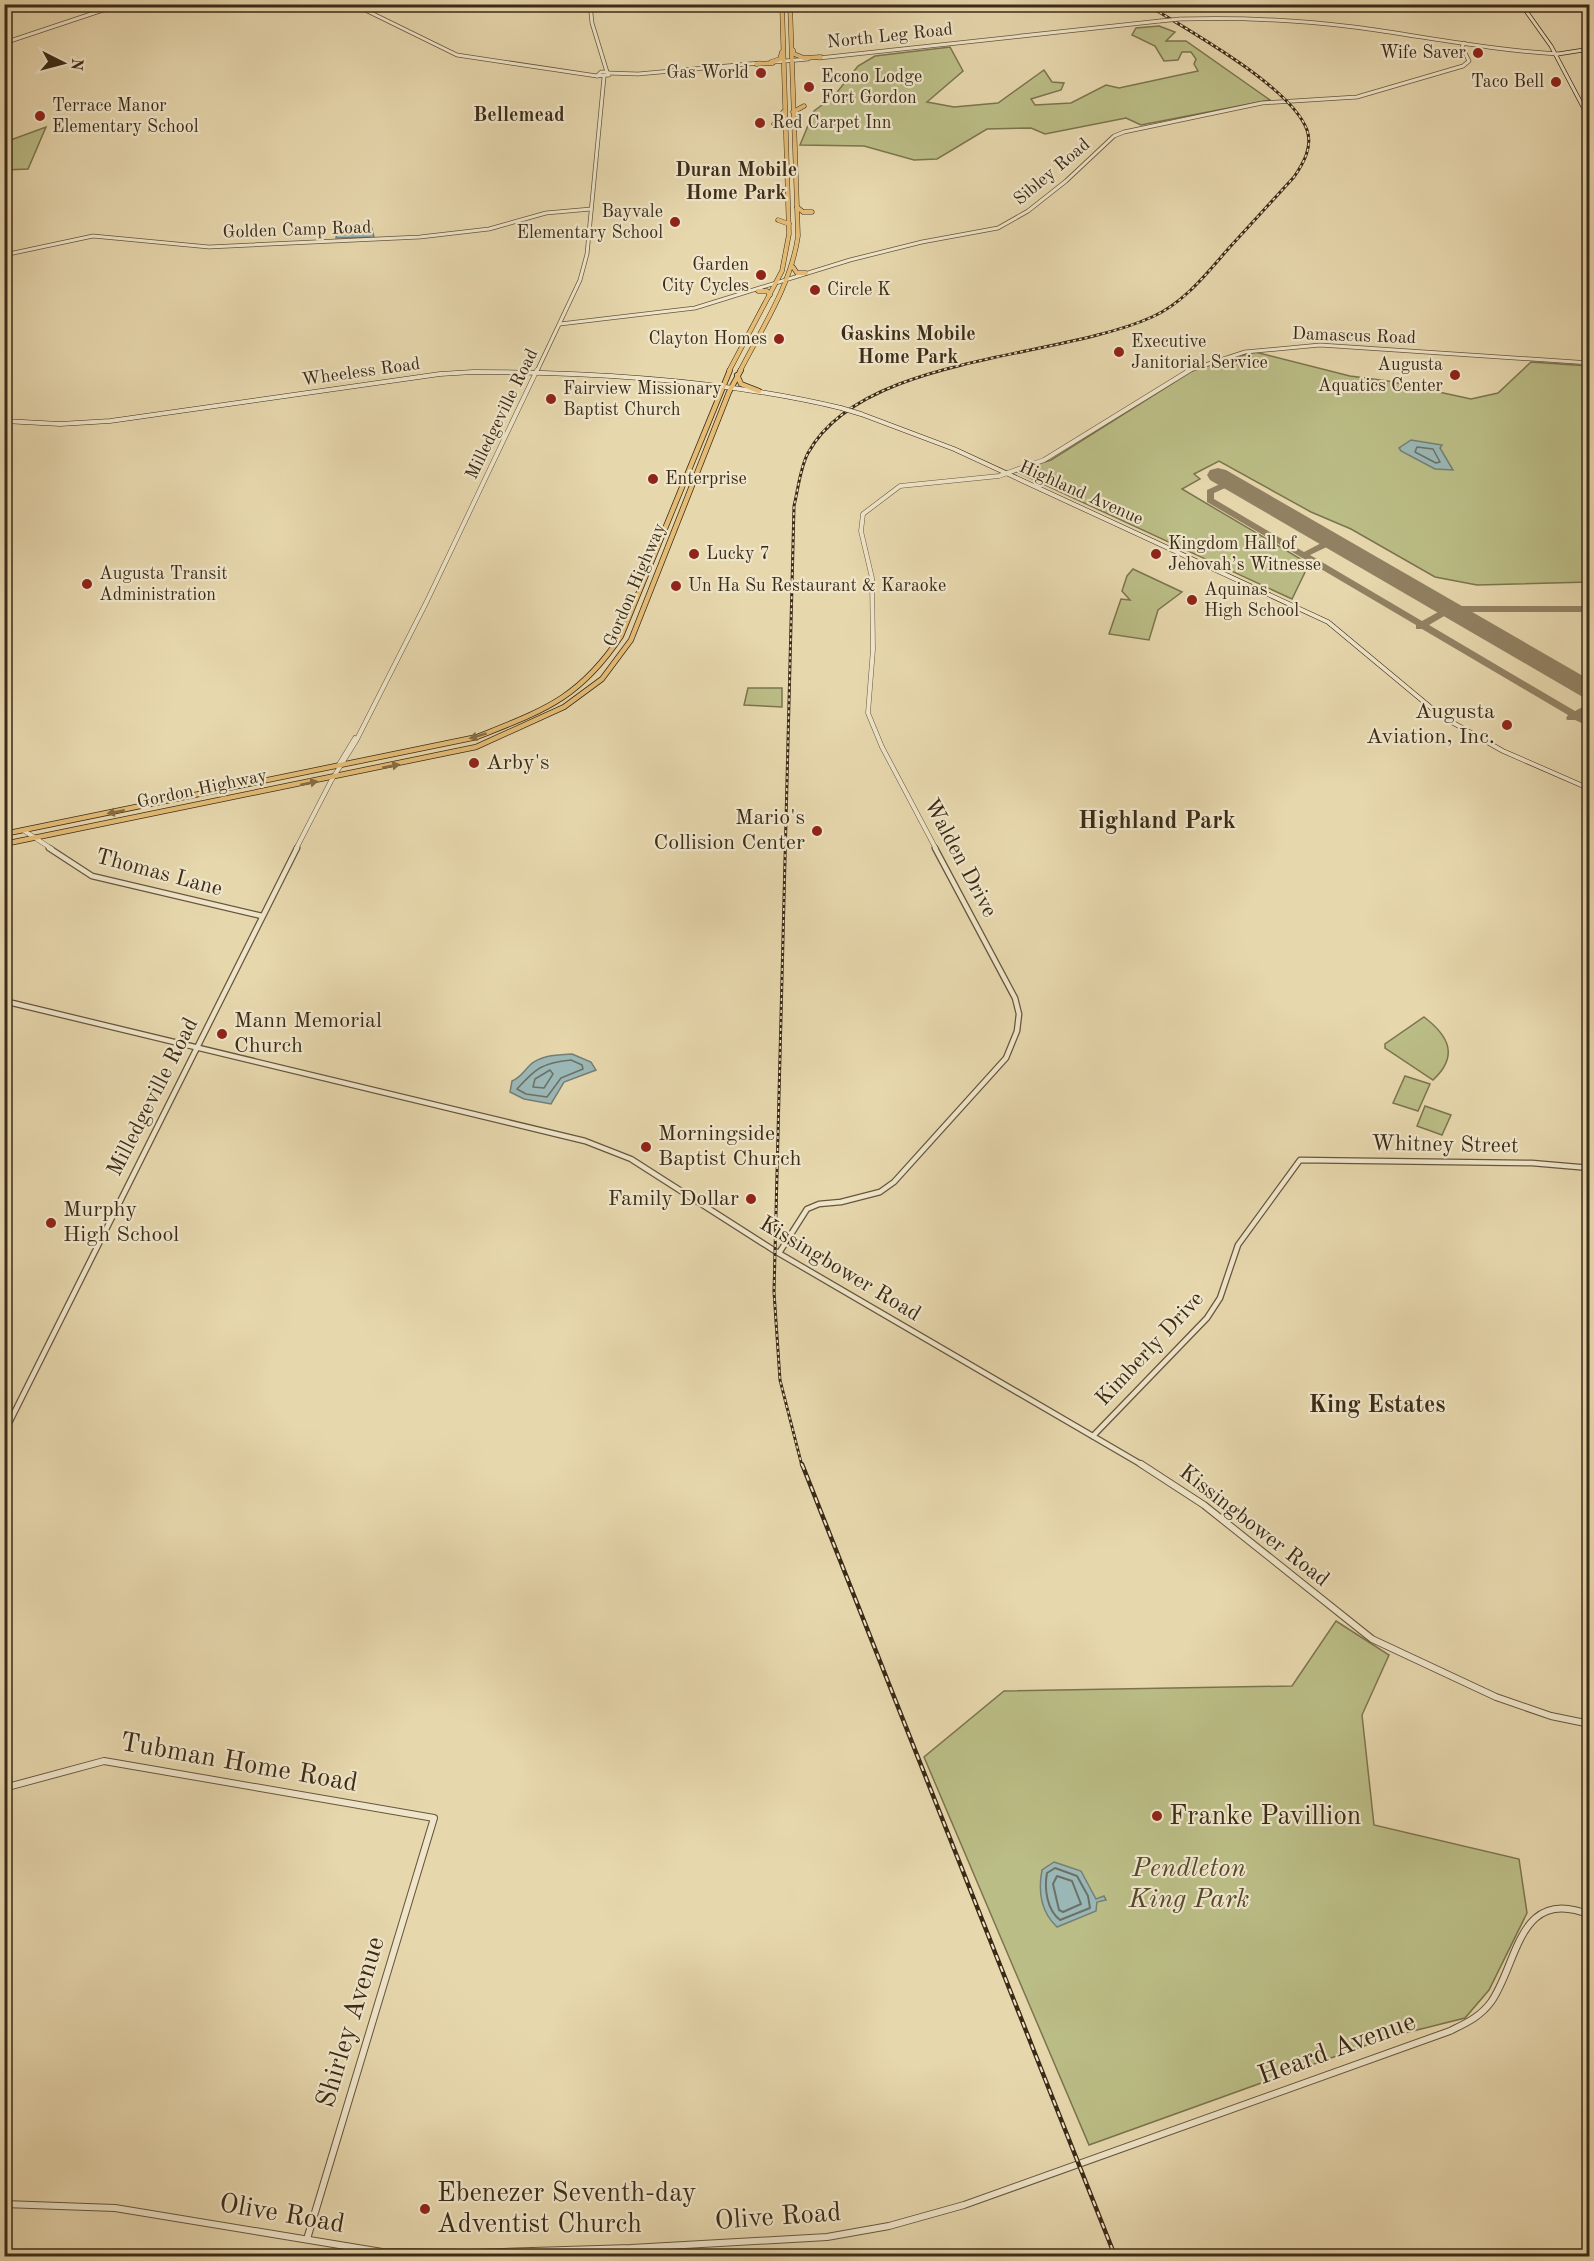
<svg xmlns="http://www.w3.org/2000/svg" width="1594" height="2261" viewBox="0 0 1594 2261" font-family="'Old Standard TT',serif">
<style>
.green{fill:#bbbd86;stroke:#7b744e;stroke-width:1.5}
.water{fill:#9bb7b5;stroke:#757f75;stroke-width:1.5}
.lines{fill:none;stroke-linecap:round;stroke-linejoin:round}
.shore-far1{stroke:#6b7166;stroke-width:1.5}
.shore{stroke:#6b7166;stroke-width:2}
.stream{stroke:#757f75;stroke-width:2}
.taxiway{fill:#918162;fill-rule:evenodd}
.runway{fill:#918162;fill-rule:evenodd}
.tertiary-far3-casing{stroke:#66563c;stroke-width:4.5}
.tertiary-far2-casing{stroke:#66563c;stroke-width:5}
.tertiary-far1-casing{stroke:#66563c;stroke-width:7}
.tertiary-casing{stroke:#66563c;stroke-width:8}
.secondary-far1-casing{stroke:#3b2b16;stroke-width:4.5}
.secondary-casing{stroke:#3b2b16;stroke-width:5}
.trunk-far1-casing{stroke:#3b2b16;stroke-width:5}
.trunk-casing{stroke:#3b2b16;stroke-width:6}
.tertiary-far3{stroke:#efe5ca;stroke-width:3}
.tertiary-far2{stroke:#efe5ca;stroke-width:4}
.tertiary-far1{stroke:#efe5ca;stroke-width:4.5}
.tertiary{stroke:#efe5ca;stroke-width:6}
.secondary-far1{stroke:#efe5ca;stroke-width:3}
.secondary{stroke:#efe5ca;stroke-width:4}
.trunk-far1{stroke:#e4bc76;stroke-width:4}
.trunk{stroke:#e4bc76;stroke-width:4.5}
.rail-far1-casing{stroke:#3b2b16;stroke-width:3}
.rail-casing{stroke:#3b2b16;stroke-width:4.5}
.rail-far1{stroke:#efe5ca;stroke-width:1.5;stroke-dasharray:3;stroke-linecap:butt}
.rail{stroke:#efe5ca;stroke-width:2;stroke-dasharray:6;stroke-linecap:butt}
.tertiary-bridge-casing{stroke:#66563c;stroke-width:4.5;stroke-linecap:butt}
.secondary-bridge-casing{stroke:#3b2b16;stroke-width:5;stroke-linecap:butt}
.tertiary-bridge{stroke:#efe5ca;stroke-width:3}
.secondary-bridge{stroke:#efe5ca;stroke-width:4}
.oneway{fill:#876c41}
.poi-dot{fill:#8f2418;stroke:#efe5ca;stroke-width:2}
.labels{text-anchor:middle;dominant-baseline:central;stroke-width:4.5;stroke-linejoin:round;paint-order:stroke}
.far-street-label{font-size:18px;fill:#3b2b16;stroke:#efe5ca}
.far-poi-label{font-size:18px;fill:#3b2b16;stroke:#efe5ca;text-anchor:start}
.far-neighbourhood-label{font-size:20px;font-weight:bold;fill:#3b2b16;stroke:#efe5ca}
.poi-label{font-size:22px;fill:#3b2b16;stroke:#efe5ca;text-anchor:start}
.street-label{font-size:22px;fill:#3b2b16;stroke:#efe5ca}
.neighbourhood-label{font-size:24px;font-weight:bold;fill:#3b2b16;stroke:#efe5ca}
.near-street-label{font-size:27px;fill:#3b2b16;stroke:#efe5ca}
.near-poi-label{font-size:27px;fill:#3b2b16;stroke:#efe5ca;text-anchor:start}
.near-park-label{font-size:27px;font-style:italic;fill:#55482c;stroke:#efe5ca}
</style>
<rect width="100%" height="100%" fill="#e7d7ad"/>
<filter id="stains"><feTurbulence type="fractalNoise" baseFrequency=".00333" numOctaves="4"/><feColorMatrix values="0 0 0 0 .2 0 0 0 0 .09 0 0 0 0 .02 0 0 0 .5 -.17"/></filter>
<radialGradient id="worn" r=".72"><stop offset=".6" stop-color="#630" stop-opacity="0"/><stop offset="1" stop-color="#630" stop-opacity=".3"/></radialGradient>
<!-- green -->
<g class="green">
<path d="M1159,26L1175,32L1166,41H1186L1270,100L1141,125L1126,118L1045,134L1031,128L987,129L937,159L914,160L864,146L800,145L814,111L834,96L858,66L875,56L950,47L963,71L927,102L954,107L998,103L1044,70L1052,82L1064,83L1061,90L1031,99L1035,105L1071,103L1106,85L1119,88L1198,71L1194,64L1196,59L1191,52H1182L1178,60L1164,61L1155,46L1132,35L1136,28Z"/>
<path d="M46,127L28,169L5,170V142Z"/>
<path d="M1255,352L1350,376L1388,381L1471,399L1498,393L1531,362L1589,366V582L1477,585L1435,577L1351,529L1311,512L1219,461L1194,474L1200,479L1182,489L1309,564L1292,599L1015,471L1051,460L1195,369Z"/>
<path d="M1133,569L1182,592L1158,610L1149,640L1109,634L1121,599L1130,600L1122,591L1127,576Z"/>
<path d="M748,688H782V707L744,705Z"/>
<path d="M1424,1017C1449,1036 1459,1056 1433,1080L1385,1048V1044Z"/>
<path d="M1405,1076L1430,1084L1418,1111L1393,1103Z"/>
<path d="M1425,1106L1451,1115L1442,1135L1417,1126Z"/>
<path d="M1336,1621L1389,1655L1362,1715L1374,1825L1519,1859L1527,1913L1489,1990L1465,2018L1389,2037L1089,2145L924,1757L1004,1691L1292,1686Z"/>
</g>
<!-- water -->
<g class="water">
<path d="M367,223L371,226L374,237L336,238L337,232Z"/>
<path d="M1411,440L1442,445L1440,448L1453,470L1435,469L1401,451L1399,448Z"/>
<path d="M572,1054L591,1062L596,1070L564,1082L551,1104L524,1099L510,1092L512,1081C521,1077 523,1072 530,1065C541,1055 557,1055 572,1054Z"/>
<path d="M1054,1862L1081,1871L1096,1899L1104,1896L1106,1900L1097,1902L1096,1911L1057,1927C1041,1912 1038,1891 1042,1870Z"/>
</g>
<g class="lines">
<!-- shore-far1 -->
<g class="shore-far1">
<path d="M1417,447L1433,449L1440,462L1436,463L1415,452Z"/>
<path d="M571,1060L582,1065L583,1069L561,1078L547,1097L526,1094L517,1089C536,1068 542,1063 571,1060Z"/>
<path d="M550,1070L553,1074L544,1088L533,1087L535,1079Z"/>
</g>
<!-- shore -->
<g class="shore">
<path d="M1055,1868L1077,1876L1088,1896L1090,1908L1060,1920C1047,1910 1044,1889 1047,1873Z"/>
<path d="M1057,1876L1072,1881L1081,1904L1063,1912L1059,1910L1053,1884Z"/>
</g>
<!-- stream -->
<path class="stream" d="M766,2256L769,2253"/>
<!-- taxiway -->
<path class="taxiway" d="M1231,479L1234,480V484L1214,493V499L1304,552L1329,539H1335V543L1310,555L1422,621L1449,606H1590V612H1451L1429,625L1575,711L1590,703V711L1582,715L1590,719V727L1575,720H1567L1566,718L1568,715L1422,629H1416V625L1207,502V490Z"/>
<!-- runway -->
<path class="runway" d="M1218,468L1226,470L1590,680V699L1581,696L1210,480L1207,475L1210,470Z"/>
<!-- tertiary-far3 casing -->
<g class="tertiary-far3-casing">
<g id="tertiary-far3">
<path d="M353,4L457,55L597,76"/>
<path d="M590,4L592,23L607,72"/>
<path d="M1180,19C1238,17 1296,20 1354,27C1422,36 1489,50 1558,54"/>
<path d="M4,43L121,4"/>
<path d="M819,58L1160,21"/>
<path d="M774,62L808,59"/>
<path d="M601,72H607L609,75L597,76Z"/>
<path d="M608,73L638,74L760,63"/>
<path d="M4,255L93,236L209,247L420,237L489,229L546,213L591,209"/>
<path d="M560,324L695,308L850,260L922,242L998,228L1028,211L1066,181L1114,136L1124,132L1262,103L1357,97L1463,66L1469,61L1462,47L1464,43"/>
<path d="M537,371L580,280L587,254L604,77"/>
<path d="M1187,371L1245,352L1320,345L1590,363"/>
</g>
</g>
<!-- tertiary-far2 casing -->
<g class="tertiary-far2-casing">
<g id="tertiary-far2">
<path d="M338,766L355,738"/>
<path d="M23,830L52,849"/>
<path d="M296,849L331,781L356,741L427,601L537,370"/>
<path d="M936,849L882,747L868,713L873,649L872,578L861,531L863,514L900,486L999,476L1044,460L1190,370"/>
</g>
</g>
<!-- tertiary-far1 casing -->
<g class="tertiary-far1-casing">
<g id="tertiary-far1">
<path d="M49,848L92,876L262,916"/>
<path d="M4,1001L585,1141L631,1159L775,1251L1144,1466"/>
<path d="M779,1253L807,1209L819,1204L841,1202L880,1192L894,1182L1006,1058L1017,1031L1019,1014L1015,998L935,848"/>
<path d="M4,1433L297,848"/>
<path d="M1093,1436L1207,1318L1220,1298L1238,1245L1300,1160L1532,1163L1590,1168"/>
</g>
</g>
<!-- tertiary casing -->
<g class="tertiary-casing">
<g id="tertiary">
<path d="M1141,1464L1204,1505L1372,1639L1496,1697L1551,1716L1590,1724"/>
<path d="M4,1788L104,1761L434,1818L307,2239"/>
<path d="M4,2204L115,2208L382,2252L470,2253L631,2248L827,2237L889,2226L964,2205L1450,2031C1466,2023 1480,2017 1491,2002C1518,1964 1518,1885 1590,1915"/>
</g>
</g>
<!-- secondary-far1 casing -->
<g class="secondary-far1-casing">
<g id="secondary-far1">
<path d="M1521,4L1551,46L1590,120"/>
<path d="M1558,54L1590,49"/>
</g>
</g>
<!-- secondary casing -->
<g class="secondary-casing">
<g id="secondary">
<path d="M861,414L954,449L1328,622L1441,716L1503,751L1590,789"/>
<path d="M4,421L60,424L110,421L440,374L473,372C594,372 724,380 841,408"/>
</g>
</g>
<!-- trunk-far1 casing -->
<g class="trunk-far1-casing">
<g id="trunk-far1">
<path d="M793,50L794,54L804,58L821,57"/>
<path d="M771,62L780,59L782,52"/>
<path d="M756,64L773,63"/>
<path d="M793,112L804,106"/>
<path d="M774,124L782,119L783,112"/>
<path d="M797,207L803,212H812"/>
<path d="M778,220L789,224"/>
<path d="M793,267L797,273H806"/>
<path d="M758,291H767L770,295"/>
<path d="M729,371L782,271L789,234L782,4"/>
<path d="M740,371C762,328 791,285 798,236L790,4"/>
</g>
</g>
<!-- trunk casing -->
<g class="trunk-casing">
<g id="trunk">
<path d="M737,375L741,384L759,391"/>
<path d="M4,834L477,737C544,710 579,699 621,636L730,370"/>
<path d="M4,844L476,747L564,707L602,679L631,640L729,392L741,370"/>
</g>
</g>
<!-- tertiary-far3 -->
<use href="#tertiary-far3" class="tertiary-far3"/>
<!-- tertiary-far2 -->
<use href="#tertiary-far2" class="tertiary-far2"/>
<!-- tertiary-far1 -->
<use href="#tertiary-far1" class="tertiary-far1"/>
<!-- tertiary -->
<use href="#tertiary" class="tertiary"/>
<!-- secondary-far1 -->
<use href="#secondary-far1" class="secondary-far1"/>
<!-- secondary -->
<use href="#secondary" class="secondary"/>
<!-- trunk-far1 -->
<use href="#trunk-far1" class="trunk-far1"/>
<!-- trunk -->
<use href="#trunk" class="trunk"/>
<!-- rail-far1 casing -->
<g class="rail-far1-casing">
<path id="rail-far1" d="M802,1466L780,1380L774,1292L794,506C798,490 800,468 808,453C862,355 1056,360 1152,317C1184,303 1207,273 1229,248C1251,224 1272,201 1294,177C1303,164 1313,147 1307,130C1291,86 1187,30 1146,4"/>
</g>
<!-- rail casing -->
<g class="rail-casing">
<path id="rail" d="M802,1464L1115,2256"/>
</g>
<!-- rail-far1 -->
<use href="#rail-far1" class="rail-far1"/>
<!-- rail -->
<use href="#rail" class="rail"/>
<!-- tertiary-bridge casing -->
<g class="tertiary-bridge-casing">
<path id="tertiary-bridge" d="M1160,21L1180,19"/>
</g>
<!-- secondary-bridge casing -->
<g class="secondary-bridge-casing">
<path id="secondary-bridge" d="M841,408L861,414"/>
</g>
<!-- tertiary-bridge -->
<use href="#tertiary-bridge" class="tertiary-bridge"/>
<!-- secondary-bridge -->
<use href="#secondary-bridge" class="secondary-bridge"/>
</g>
<!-- one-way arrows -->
<defs><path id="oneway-solid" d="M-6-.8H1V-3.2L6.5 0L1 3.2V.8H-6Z" transform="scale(1.5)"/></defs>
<g class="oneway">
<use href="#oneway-solid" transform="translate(478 736) rotate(163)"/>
<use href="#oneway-solid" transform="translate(391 766) rotate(-11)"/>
<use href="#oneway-solid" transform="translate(309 783) rotate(-12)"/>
<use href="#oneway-solid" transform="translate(116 812) rotate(169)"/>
</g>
<!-- markers -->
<g class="poi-dot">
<circle cx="1478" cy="53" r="6"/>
<circle cx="761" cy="73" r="6"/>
<circle cx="1556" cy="82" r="6"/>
<circle cx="809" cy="87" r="6"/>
<circle cx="40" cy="116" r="6"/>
<circle cx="760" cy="123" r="6"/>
<circle cx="675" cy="222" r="6"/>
<circle cx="761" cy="275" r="6"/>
<circle cx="815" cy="290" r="6"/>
<circle cx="779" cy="339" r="6"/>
<circle cx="1119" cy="352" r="6"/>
<circle cx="1455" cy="375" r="6"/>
<circle cx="551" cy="399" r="6"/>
<circle cx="653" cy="479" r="6"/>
<circle cx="694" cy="554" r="6"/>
<circle cx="1156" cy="554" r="6"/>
<circle cx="87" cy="584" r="6"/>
<circle cx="676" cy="586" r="6"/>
<circle cx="1192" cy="600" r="6"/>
<circle cx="1507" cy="725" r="6"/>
<circle cx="474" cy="763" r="6"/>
<circle cx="817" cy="831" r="6"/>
<circle cx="222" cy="1034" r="6"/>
<circle cx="646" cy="1147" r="6"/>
<circle cx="751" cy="1199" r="6"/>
<circle cx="51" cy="1223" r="6"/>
<circle cx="1157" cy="1816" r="6"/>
<circle cx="425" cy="2209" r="6"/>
</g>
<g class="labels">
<!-- far-street labels -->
<g class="far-street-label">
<text transform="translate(890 36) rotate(-6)">North Leg Road</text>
<text transform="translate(1052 172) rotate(-40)">Sibley Road</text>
<text transform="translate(297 230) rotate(-2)">Golden Camp Road</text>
<text transform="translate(1354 336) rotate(2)">Damascus Road</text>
<text transform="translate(361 372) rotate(-8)">Wheeless Road</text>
<text transform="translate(502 414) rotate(-64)">Milledgeville Road</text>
<text transform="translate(1081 493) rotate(24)">Highland Avenue</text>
<text transform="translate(635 585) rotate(-67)">Gordon Highway</text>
<text transform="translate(202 789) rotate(-12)">Gordon Highway</text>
</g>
<!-- far-poi labels -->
<g class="far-poi-label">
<text x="1466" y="53" text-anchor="end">Wife Saver</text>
<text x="749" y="73" text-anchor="end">Gas World</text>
<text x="821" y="77">Econo Lodge<tspan x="821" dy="21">Fort Gordon</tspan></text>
<text x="1544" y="82" text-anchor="end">Taco Bell</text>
<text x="52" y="106">Terrace Manor<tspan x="52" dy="21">Elementary School</tspan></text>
<text x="772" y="123">Red Carpet Inn</text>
<text x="663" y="212" text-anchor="end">Bayvale<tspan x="663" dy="21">Elementary School</tspan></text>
<text x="749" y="265" text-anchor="end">Garden<tspan x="749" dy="21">City Cycles</tspan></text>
<text x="827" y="290">Circle K</text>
<text x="767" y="339" text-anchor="end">Clayton Homes</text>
<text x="1131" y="342">Executive<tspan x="1131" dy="21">Janitorial Service</tspan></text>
<text x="1443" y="365" text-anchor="end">Augusta<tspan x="1443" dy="21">Aquatics Center</tspan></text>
<text x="563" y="389">Fairview Missionary<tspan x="563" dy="21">Baptist Church</tspan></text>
<text x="665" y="479">Enterprise</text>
<text x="1168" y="544">Kingdom Hall of<tspan x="1168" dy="21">Jehovah’s Witnesse</tspan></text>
<text x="706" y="554">Lucky 7</text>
<text x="99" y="574">Augusta Transit<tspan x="99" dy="21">Administration</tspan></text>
<text x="688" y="586">Un Ha Su Restaurant &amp; Karaoke</text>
<text x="1204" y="590">Aquinas<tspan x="1204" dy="21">High School</tspan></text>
</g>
<!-- far-neighbourhood labels -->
<g class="far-neighbourhood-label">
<text x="519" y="116">Bellemead</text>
<text x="736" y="171">Duran Mobile<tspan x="736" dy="23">Home Park</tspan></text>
<text x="908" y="335">Gaskins Mobile<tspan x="908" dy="23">Home Park</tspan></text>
</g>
<!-- poi labels -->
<g class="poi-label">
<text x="1495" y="712" text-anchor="end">Augusta<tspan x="1495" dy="25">Aviation, Inc.</tspan></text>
<text x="486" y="763">Arby's</text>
<text x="805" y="818" text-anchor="end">Mario's<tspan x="805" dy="25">Collision Center</tspan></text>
<text x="234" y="1021">Mann Memorial<tspan x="234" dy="25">Church</tspan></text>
<text x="658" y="1134">Morningside<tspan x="658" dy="25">Baptist Church</tspan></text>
<text x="739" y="1199" text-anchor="end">Family Dollar</text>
<text x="63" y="1210">Murphy<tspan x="63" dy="25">High School</tspan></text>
</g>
<!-- street labels -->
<g class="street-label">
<text transform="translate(960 858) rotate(62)">Walden Drive</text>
<text transform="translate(159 873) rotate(15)">Thomas Lane</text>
<text transform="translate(153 1097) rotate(-63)">Milledgeville Road</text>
<text transform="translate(1445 1145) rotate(1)">Whitney Street</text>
<text transform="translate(840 1269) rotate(31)">Kissingbower Road</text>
<text transform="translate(1150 1349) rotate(-47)">Kimberly Drive</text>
<text transform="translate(1254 1526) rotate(38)">Kissingbower Road</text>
</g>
<!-- neighbourhood labels -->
<g class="neighbourhood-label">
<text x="1157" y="822">Highland Park</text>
<text x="1377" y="1406">King Estates</text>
</g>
<!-- near-street labels -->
<g class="near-street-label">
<text transform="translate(239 1763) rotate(10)">Tubman Home Road</text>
<text transform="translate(351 2022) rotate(-73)">Shirley Avenue</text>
<text transform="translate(1337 2049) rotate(-20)">Heard Avenue</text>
<text transform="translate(282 2214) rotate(10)">Olive Road</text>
<text transform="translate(778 2217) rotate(-4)">Olive Road</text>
</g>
<!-- near-poi labels -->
<g class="near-poi-label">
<text x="1169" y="1816">Franke Pavillion</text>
<text x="437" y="2193">Ebenezer Seventh-day<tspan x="437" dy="31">Adventist Church</tspan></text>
</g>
<!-- near-park labels -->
<g class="near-park-label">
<text x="1189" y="1868">Pendleton<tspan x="1189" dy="31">King Park</tspan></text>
</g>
</g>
<!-- margin -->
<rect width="1594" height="2261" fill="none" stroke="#e7d7ad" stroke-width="24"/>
<rect x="6" y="6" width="1582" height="2249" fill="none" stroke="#3b2b16" stroke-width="3"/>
<rect x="12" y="12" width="1570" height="2237" fill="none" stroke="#3b2b16" stroke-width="1.5"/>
<!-- north arrow -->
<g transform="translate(63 63) rotate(96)" stroke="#efe5ca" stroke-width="4.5" paint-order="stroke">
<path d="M0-4.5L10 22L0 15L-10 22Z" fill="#3b2b16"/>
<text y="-9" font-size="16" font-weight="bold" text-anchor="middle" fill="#3b2b16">N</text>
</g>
<rect width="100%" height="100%" filter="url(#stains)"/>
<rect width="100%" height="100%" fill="url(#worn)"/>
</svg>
